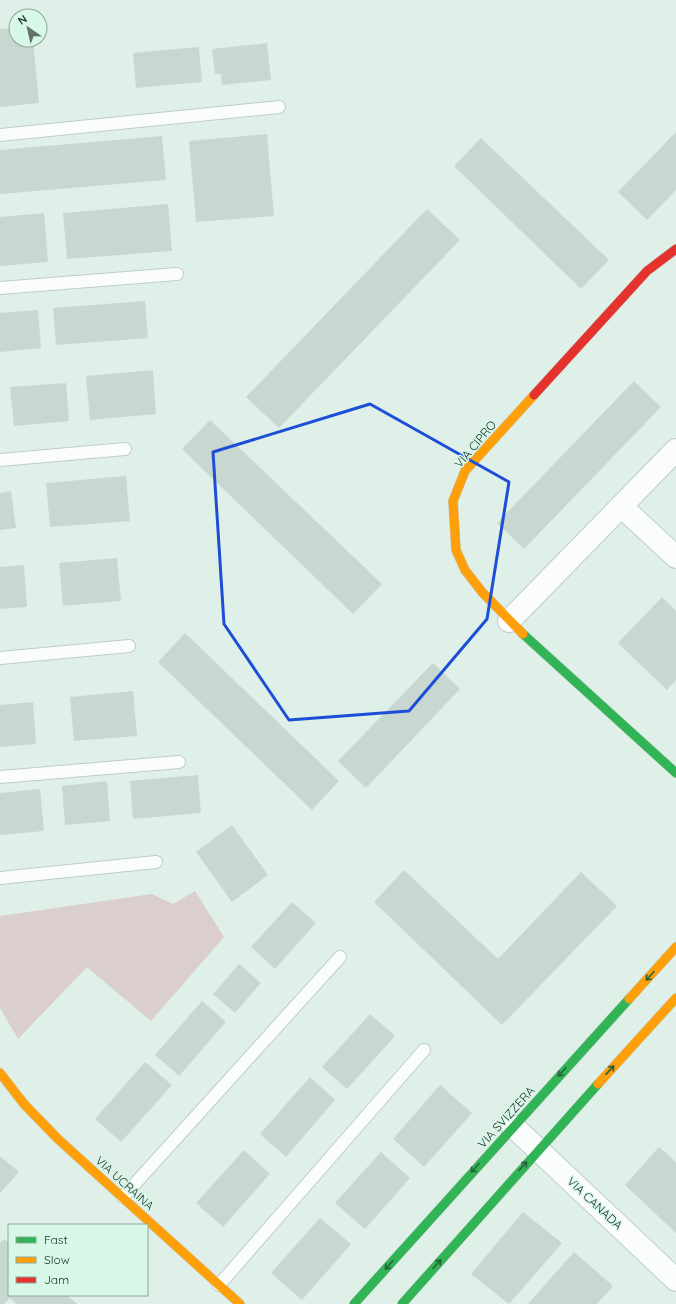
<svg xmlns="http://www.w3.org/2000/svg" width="676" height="1304" viewBox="0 0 676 1304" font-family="Quicksand,sans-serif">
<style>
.green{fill:#dacecf}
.building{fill:#c9d7d1}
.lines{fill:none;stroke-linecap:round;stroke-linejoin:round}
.lane-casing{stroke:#bfcdc6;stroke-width:14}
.street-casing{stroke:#bfcdc6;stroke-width:24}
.fast-casing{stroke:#bfcdc6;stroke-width:10}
.slow-casing{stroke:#bfcdc6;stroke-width:10}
.jam-casing{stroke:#bfcdc6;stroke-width:10}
.lane{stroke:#fafdfc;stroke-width:12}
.street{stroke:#fafdfc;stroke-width:22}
.fast{stroke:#30b455;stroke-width:9}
.slow{stroke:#ff9f0a;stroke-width:9}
.jam{stroke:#e5322d;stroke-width:9}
.oneway{stroke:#27643a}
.marked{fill:none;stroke:#1d4ed8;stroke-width:3;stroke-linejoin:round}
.labels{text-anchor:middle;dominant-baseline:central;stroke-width:3;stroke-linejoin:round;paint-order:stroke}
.street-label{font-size:12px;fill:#212e28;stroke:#d7f8e9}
</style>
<rect width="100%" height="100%" fill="#dff0e8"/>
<!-- green -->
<path class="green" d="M195,891L224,937L151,1021L87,967L18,1039L0,1008V916L152,894L173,904Z"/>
<!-- building -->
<g class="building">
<path d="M16,28V40H33L39,103L0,107V29Z"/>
<path d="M267,43L271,80L222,85L221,74H215L212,49Z"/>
<path d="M199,47L202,82L136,88L133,53Z"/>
<path d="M676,132V190L647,220L618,192Z"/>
<path d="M267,134L274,216L196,222L189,141Z"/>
<path d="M162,136L166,180L0,194V150Z"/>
<path d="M481,138L609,260L581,289L454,166Z"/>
<path d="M168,204L172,251L67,259L63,213Z"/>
<path d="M427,209L460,240L279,428L246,397Z"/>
<path d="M44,213L48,262L0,266V217Z"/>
<path d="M145,301L148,338L56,345L53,308Z"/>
<path d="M38,310L41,348L0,352V313Z"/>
<path d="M153,370L156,414L90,420L86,376Z"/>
<path d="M634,381L661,407L524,549L497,523Z"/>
<path d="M66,383L69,421L14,426L10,387Z"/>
<path d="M210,420L382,584L353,614L182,449Z"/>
<path d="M126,476L130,521L50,527L46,483Z"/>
<path d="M11,491L16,528L0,530V493Z"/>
<path d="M117,558L121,601L63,606L59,563Z"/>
<path d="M24,565L27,607L0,609V567Z"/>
<path d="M662,597L676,611V680L667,690L618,643Z"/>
<path d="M185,633L339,781L312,810L158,662Z"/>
<path d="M433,663L460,689L366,788L338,761Z"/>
<path d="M133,691L137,736L74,741L70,697Z"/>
<path d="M33,702L36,744L0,747V705Z"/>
<path d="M198,775L201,813L133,819L130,781Z"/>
<path d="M107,781L110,821L65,825L62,786Z"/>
<path d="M40,789L44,831L0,835V793Z"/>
<path d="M232,825L268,875L232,902L196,852Z"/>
<path d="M404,870L498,959L581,872L617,906L502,1025L374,902Z"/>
<path d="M292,902L316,923L275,969L251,947Z"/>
<path d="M239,964L261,983L235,1013L213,994Z"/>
<path d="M202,1001L226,1022L179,1076L155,1055Z"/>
<path d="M370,1014L395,1036L347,1089L322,1067Z"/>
<path d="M145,1062L172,1085L121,1142L95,1119Z"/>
<path d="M310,1077L335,1100L286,1157L260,1134Z"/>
<path d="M440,1085L472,1113L424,1167L393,1139Z"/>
<path d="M659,1147L676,1162V1233L625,1185Z"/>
<path d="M244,1150L270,1174L223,1227L196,1203Z"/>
<path d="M381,1152L410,1178L365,1229L335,1203Z"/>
<path d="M0,1156L19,1172L0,1193Z"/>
<path d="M523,1212L562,1243L509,1304L471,1274Z"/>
<path d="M320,1218L351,1244L302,1300L271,1273Z"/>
<path d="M4,1239L9,1243V1295H67L77,1304H17L10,1298L4,1304H0V1243Z"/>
<path d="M574,1252L613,1286L597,1304H528Z"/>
</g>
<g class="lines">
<!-- lane casing -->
<g class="lane-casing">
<g id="lane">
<path d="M0,135L279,107"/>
<path d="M0,288L177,274"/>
<path d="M0,460L125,449"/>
<path d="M0,658L129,646"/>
<path d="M0,777L179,762"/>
<path d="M0,878L156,862"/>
<path d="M123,1197L340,957"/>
<path d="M219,1285L424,1050"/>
</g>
</g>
<!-- street casing -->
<g class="street-casing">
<g id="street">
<path d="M622,507L676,557"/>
<path d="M509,621L676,450"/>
<path d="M513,1126L676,1280"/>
</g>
</g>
<!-- fast casing -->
<g class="fast-casing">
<g id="fast">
<path d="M523,634L676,773"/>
<path d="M354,1304L629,999"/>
<path d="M402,1304L598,1084"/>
</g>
</g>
<!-- slow casing -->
<g class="slow-casing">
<g id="slow">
<path d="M523,634L482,592L465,570L456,550L453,501L465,471L534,395"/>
<path d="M629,999L676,947"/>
<path d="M0,1073L24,1104L58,1139L240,1304"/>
<path d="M598,1084L676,998"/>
</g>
</g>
<!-- jam casing -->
<g class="jam-casing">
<path id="jam" d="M534,395L647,271L676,249"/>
</g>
<!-- lane -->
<use href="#lane" class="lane"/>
<!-- street -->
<use href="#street" class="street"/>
<!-- fast -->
<use href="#fast" class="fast"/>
<!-- slow -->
<use href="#slow" class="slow"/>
<!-- jam -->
<use href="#jam" class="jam"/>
</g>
<!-- one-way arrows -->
<defs><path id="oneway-shaft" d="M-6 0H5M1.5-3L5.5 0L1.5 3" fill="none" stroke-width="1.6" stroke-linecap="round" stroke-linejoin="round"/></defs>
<g class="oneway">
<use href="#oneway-shaft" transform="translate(650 976) rotate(132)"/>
<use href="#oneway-shaft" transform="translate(610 1070) rotate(-47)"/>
<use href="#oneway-shaft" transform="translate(562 1072) rotate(132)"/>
<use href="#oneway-shaft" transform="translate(523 1166) rotate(-49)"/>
<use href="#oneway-shaft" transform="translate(475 1168) rotate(132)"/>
<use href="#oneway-shaft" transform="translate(437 1264) rotate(-49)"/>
<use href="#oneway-shaft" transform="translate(389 1265) rotate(132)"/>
</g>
<!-- marked area -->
<path class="marked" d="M370,404L509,482L487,619L409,711L289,720L224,624L213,452Z"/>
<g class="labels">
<!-- street labels -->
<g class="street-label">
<text transform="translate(475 444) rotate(-50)">VIA CIPRO</text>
<text transform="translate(506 1117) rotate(-48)">VIA SVIZZERA</text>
<text transform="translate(125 1183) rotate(42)">VIA UCRAINA</text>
<text transform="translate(595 1203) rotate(43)">VIA CANADA</text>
</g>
</g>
<!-- legend -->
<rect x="8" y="1224" width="140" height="72" fill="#d7f8e9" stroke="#8ea79c"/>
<rect x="16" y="1237" width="20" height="6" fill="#30b455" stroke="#8ea79c"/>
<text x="44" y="1244" font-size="12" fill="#212e28">Fast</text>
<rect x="16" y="1257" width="20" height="6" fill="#ff9f0a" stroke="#8ea79c"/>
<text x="44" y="1264" font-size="12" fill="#212e28">Slow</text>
<rect x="16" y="1277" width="20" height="6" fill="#e5322d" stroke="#8ea79c"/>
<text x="44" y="1284" font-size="12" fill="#212e28">Jam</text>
<!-- north arrow -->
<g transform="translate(28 28) rotate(326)"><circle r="19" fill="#d7f8e9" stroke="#8ea79c"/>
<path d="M0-3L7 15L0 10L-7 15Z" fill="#64726b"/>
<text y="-6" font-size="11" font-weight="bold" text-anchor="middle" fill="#212e28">N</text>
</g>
</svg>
